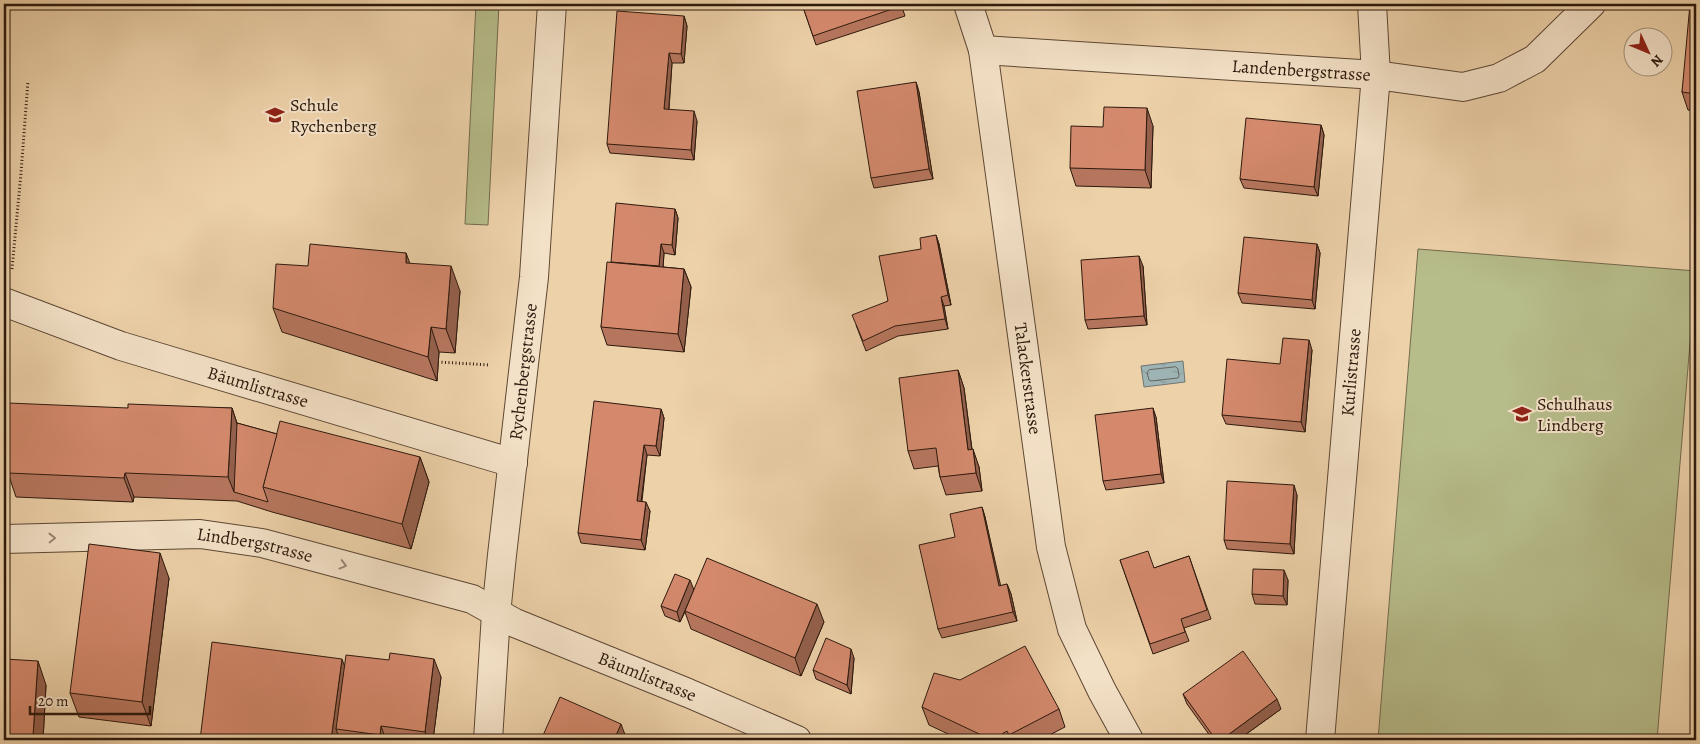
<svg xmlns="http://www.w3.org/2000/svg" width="1700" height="744" viewBox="0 0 1700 744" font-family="Alegreya,serif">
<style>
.garden{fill:#b6bc8a;stroke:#726a4c}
.water{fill:url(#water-ripples);stroke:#717671}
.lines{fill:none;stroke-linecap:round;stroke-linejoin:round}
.shore{stroke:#666660;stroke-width:1}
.minor-casing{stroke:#5d4734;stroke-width:30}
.path{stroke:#2d190d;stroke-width:3;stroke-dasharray:1 2.5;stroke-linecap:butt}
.minor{stroke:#f3e1c7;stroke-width:28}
.wall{fill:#b6765e;stroke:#2d190d}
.shaded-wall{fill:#94604c;stroke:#2d190d}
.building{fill:#d4896d;stroke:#2d190d}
.oneway{stroke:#9a8773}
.labels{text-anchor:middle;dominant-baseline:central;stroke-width:4;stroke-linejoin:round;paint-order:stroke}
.street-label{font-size:18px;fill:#2d190d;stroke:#f3e1c7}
.poi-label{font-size:18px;fill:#2d190d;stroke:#f3e1c7;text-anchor:start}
</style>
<defs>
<pattern id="water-ripples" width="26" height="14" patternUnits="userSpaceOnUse" patternTransform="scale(1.25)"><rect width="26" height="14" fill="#9eb4b4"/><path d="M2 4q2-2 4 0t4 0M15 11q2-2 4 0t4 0" fill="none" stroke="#889a9a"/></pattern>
</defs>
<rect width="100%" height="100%" fill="#edd1a9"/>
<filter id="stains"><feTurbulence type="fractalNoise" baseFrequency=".004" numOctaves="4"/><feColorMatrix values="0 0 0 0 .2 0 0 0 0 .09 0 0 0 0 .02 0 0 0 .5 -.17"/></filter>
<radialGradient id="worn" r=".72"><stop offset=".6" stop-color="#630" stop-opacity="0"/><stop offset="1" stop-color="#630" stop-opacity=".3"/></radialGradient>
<!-- garden -->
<g class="garden">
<path d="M476,4H499L488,225L465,224Z"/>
<path d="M1418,249L1696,271L1657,740H1378Z"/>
</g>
<!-- water -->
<path class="water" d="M1183,361L1185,382L1144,387L1141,366Z"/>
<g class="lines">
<!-- shore -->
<path class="shore" d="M1176,367L1178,369L1179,376L1178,378L1151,381L1149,380L1147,373L1149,370Z"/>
<!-- minor casing -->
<g class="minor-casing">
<g id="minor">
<path id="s1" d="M968,4L983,50L1051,547L1072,629L1102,691L1129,740"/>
<path id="s2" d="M983,50L1376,75L1463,87L1499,78L1535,59L1591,4"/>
<path id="s3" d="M4,302L121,346L513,463"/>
<path id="s4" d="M4,539L200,534L262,543L472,599L515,623L688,693L797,740"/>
<path id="s5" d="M488,740L496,614L502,555L534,277L552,4"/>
<path id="s6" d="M1320,740L1376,75L1372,4"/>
</g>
</g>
<!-- path -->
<g class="path">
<path d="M12,269L21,173L28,81"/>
<path d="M438,362L490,365"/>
</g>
<!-- minor -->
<use href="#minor" class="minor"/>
</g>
<!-- wall -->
<g class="wall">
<path d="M802,4H901L905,16L816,45Z"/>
<path d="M1696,4V111L1688,110L1682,92Z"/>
<path d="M684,16L687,26L684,63H672L669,110L697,121L694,160L610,153L607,144Z"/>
<path d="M916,82L919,92L933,179L874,188L871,178Z"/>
<path d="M1321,125L1324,135L1318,196L1244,188L1240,179Z"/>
<path d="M1153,126L1151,188L1076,186L1070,168L1103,127Z"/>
<path d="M675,209L678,218L675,255L664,253L663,267L684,269L691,287L684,352L607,345L601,327L611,262Z"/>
<path d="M936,235L939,244L951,305L944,306L948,329L898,336L866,351L856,325L888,301L921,249Z"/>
<path d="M1317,244L1320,253L1315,309L1242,303L1238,293Z"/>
<path d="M406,253L409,263L460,291L455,353L439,352L437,381L282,332L273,308L308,266Z"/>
<path d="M1143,266L1147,325L1088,329L1085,320Z"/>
<path d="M1312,350L1305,432L1226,424L1222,415L1280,364Z"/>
<path d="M958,370L964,388L972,449L979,467L982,491L946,495L940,477L938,466L914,469L908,451Z"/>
<path d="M128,408H232L237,423L277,434L420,457L429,482L411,549L272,512L237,501L134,497L133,502L16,497L8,473Z"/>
<path d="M661,409L664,418L660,456L647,455L642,501L650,511L645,550L581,543L578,533Z"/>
<path d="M1156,417L1164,483L1106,490L1103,481Z"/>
<path d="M1297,495L1294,554L1227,549L1224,540Z"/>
<path d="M982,507L985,517L1000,586L1007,584L1011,594L1017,621L942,638L938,629L955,537Z"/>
<path d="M1189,556L1211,619L1184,628L1189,641L1153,654L1120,560L1154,568Z"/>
<path d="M169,578L151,726L79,717L70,693Z"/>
<path d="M1288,580L1287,605L1255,604L1252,594Z"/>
<path d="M694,589L824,622L801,676L691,629L685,612L680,622L665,616L661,606Z"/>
<path d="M854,658L851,694L816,679L813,670Z"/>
<path d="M4,659L46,685L43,740H4Z"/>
<path d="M344,666L441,677L433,740H200Z"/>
<path d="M1183,694L1281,709L1238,740H1213L1187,704Z"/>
<path d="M922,707L1059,709L1065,727L1040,740H961L929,725Z"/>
</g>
<!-- shaded-wall -->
<g class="shaded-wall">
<path d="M684,16L687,26L684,63L681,54Z"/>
<path d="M669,53L672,63L668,119L664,109Z"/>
<path d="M916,82L919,92L933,179L929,169Z"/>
<path d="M1147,108L1153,126L1151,188L1145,170Z"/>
<path d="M694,111L697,121L694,160L691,150Z"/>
<path d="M1321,125L1324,135L1318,196L1314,187Z"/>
<path d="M675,209L678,218L675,255L672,245Z"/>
<path d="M936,235L939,244L951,305L948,295Z"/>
<path d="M661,244L664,253L662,284L658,274Z"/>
<path d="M1317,244L1320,253L1315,309L1312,300Z"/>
<path d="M406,253L415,277L406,263Z"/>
<path d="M1139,256L1143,266L1147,325L1144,316Z"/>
<path d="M451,266L460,291L455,353L446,329Z"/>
<path d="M684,269L691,287L684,352L678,334Z"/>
<path d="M941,297L944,306L948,329L945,319Z"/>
<path d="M431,327L439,352L437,381L428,357Z"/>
<path d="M1309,340L1312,350L1305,432L1301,422Z"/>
<path d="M958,370L964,388L974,467L968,450Z"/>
<path d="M232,408L240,433L234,492L228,477Z"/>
<path d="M1153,408L1156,417L1164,483L1161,474Z"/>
<path d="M661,409L664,418L660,456L656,446Z"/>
<path d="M644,445L647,455L640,510L637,501Z"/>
<path d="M973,449L979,467L982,491L976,473Z"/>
<path d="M420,457L429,482L411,549L402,524Z"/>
<path d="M125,473L134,497L133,502L124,478Z"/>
<path d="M1294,485L1297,495L1294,554L1290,544Z"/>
<path d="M646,502L650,511L645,550L641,540Z"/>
<path d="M982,507L985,517L1003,596L999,586Z"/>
<path d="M160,553L169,578L151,726L142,702Z"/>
<path d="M1284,570L1288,580L1287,605L1283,596Z"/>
<path d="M690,580L694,590L680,622L677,612Z"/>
<path d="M1007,584L1011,594L1017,621L1013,612Z"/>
<path d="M817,604L824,622L801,676L795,658Z"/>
<path d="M851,649L854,658L851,694L847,685Z"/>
<path d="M342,659L351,684L336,729L340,740H331Z"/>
<path d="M434,659L441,677L433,740H428L425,732Z"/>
<path d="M38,661L46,685L43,740H34L33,736Z"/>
<path d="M1277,699L1281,709L1238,740H1221Z"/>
<path d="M621,724L627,740H614Z"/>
<path d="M381,726L386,740H382L380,735Z"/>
</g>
<!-- building -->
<g class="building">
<path d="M802,4H900L901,6L813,36Z"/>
<path d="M1690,4H1696V84L1695,94L1682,92Z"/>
<path d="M617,11L684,16L681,54L669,53L664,109L694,111L691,150L607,144Z"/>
<path d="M916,82L929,169L871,178L857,91Z"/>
<path d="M1104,107L1147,108L1145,170L1070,168L1071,126L1103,127Z"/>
<path d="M1246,118L1321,125L1314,187L1240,179Z"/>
<path d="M616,203L675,209L672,245L661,244L659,266L611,262Z"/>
<path d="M936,235L948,295L941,297L945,319L895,326L863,341L852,315L888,301L879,256L921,249L920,238Z"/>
<path d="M1244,237L1317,244L1312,300L1238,293Z"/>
<path d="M310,244L406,253V263L451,266L446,329L431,327L428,357L273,308L276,264L308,266Z"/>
<path d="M1139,256L1144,316L1085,320L1081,260Z"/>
<path d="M607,262L684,269L678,334L601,327Z"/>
<path d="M1283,338L1309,340L1301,422L1222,415L1227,359L1280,364Z"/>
<path d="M958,370L968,450L973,449L976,473L940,477L936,448L908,451L899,378Z"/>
<path d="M594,401L661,409L656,446L644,445L637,501L646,502L641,540L578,533Z"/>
<path d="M8,403L128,408V404L232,408L228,477L125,473L124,478L8,473Z"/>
<path d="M1153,408L1161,474L1103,481L1095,415Z"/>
<path d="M280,421L420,457L402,524L263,487Z"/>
<path d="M237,423L277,434L263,487L268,502L234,492Z"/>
<path d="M1227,481L1294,485L1290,544L1224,540Z"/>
<path d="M982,507L999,586L1007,584L1013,612L938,629L919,545L955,537L950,514Z"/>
<path d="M89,544L160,553L142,702L70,693Z"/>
<path d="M1148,551L1154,568L1189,556L1207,610L1181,619L1185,632L1150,644L1120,560Z"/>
<path d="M707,558L817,604L795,658L685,611Z"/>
<path d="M1253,569L1284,570L1283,596L1252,594Z"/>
<path d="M675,574L690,580L677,612L661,606Z"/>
<path d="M826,638L851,649L847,685L813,670Z"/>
<path d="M212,642L342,659L331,740H278L265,739V740H200Z"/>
<path d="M1025,646L1059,709L1009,735L1007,731L992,740L922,707L934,673L960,680Z"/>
<path d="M1243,651L1277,699L1221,740H1216L1183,694Z"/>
<path d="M390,653L434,659L425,732L381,726L380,735L336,729L346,655L389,660Z"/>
<path d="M4,659L38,661L33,736L4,734Z"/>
<path d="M560,697L621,724L614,740H541Z"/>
</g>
<!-- one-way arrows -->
<defs><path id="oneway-chevron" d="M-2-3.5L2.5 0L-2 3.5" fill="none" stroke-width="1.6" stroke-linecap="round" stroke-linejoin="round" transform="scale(1.25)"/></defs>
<g class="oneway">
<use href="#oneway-chevron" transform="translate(52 538) rotate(-1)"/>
<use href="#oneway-chevron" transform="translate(343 565) rotate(15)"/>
</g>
<!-- icons -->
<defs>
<g id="school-bare" transform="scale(1.5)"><path d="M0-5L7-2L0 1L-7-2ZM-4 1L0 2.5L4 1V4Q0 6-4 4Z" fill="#8f2418" stroke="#f3e1c7" stroke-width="2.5" paint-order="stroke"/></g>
</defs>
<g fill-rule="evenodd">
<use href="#school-bare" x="275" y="115"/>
<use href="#school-bare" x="1522" y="414"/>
</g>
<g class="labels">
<!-- street labels -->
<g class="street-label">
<text stroke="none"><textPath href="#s2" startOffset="319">Landenbergstrasse</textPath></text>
<text stroke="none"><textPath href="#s5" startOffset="370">Rychenbergstrasse</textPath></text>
<text stroke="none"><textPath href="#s6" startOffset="369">Kurlistrasse</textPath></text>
<text stroke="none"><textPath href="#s1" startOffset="380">Talackerstrasse</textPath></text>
<text stroke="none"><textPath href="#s3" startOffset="268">Bäumlistrasse</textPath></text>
<text stroke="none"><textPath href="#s4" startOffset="252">Lindbergstrasse</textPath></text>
<text stroke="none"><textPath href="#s4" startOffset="668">Bäumlistrasse</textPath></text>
</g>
<!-- poi labels -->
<g class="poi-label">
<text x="290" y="105">Schule<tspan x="290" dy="21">Rychenberg</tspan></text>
<text x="1537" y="404">Schulhaus<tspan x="1537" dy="21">Lindberg</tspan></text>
</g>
</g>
<!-- margin -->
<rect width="1700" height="744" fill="none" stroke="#edd1a9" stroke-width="20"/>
<rect x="5" y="5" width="1690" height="734" fill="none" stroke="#2d190d" stroke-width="2.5"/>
<rect x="10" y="10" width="1680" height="724" fill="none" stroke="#2d190d"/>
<!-- north arrow -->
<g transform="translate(1648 52) rotate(134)"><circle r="24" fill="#f3e1c7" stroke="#a4917d"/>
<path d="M0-4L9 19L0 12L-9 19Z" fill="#8f2418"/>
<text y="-8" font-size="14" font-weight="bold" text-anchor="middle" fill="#2d190d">N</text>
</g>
<!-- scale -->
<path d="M30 706v8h120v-8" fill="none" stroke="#2d190d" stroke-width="2.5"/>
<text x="38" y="706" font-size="15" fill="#2d190d" stroke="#f3e1c7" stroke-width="4" paint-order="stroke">20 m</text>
<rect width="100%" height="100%" filter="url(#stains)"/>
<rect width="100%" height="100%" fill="url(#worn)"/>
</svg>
